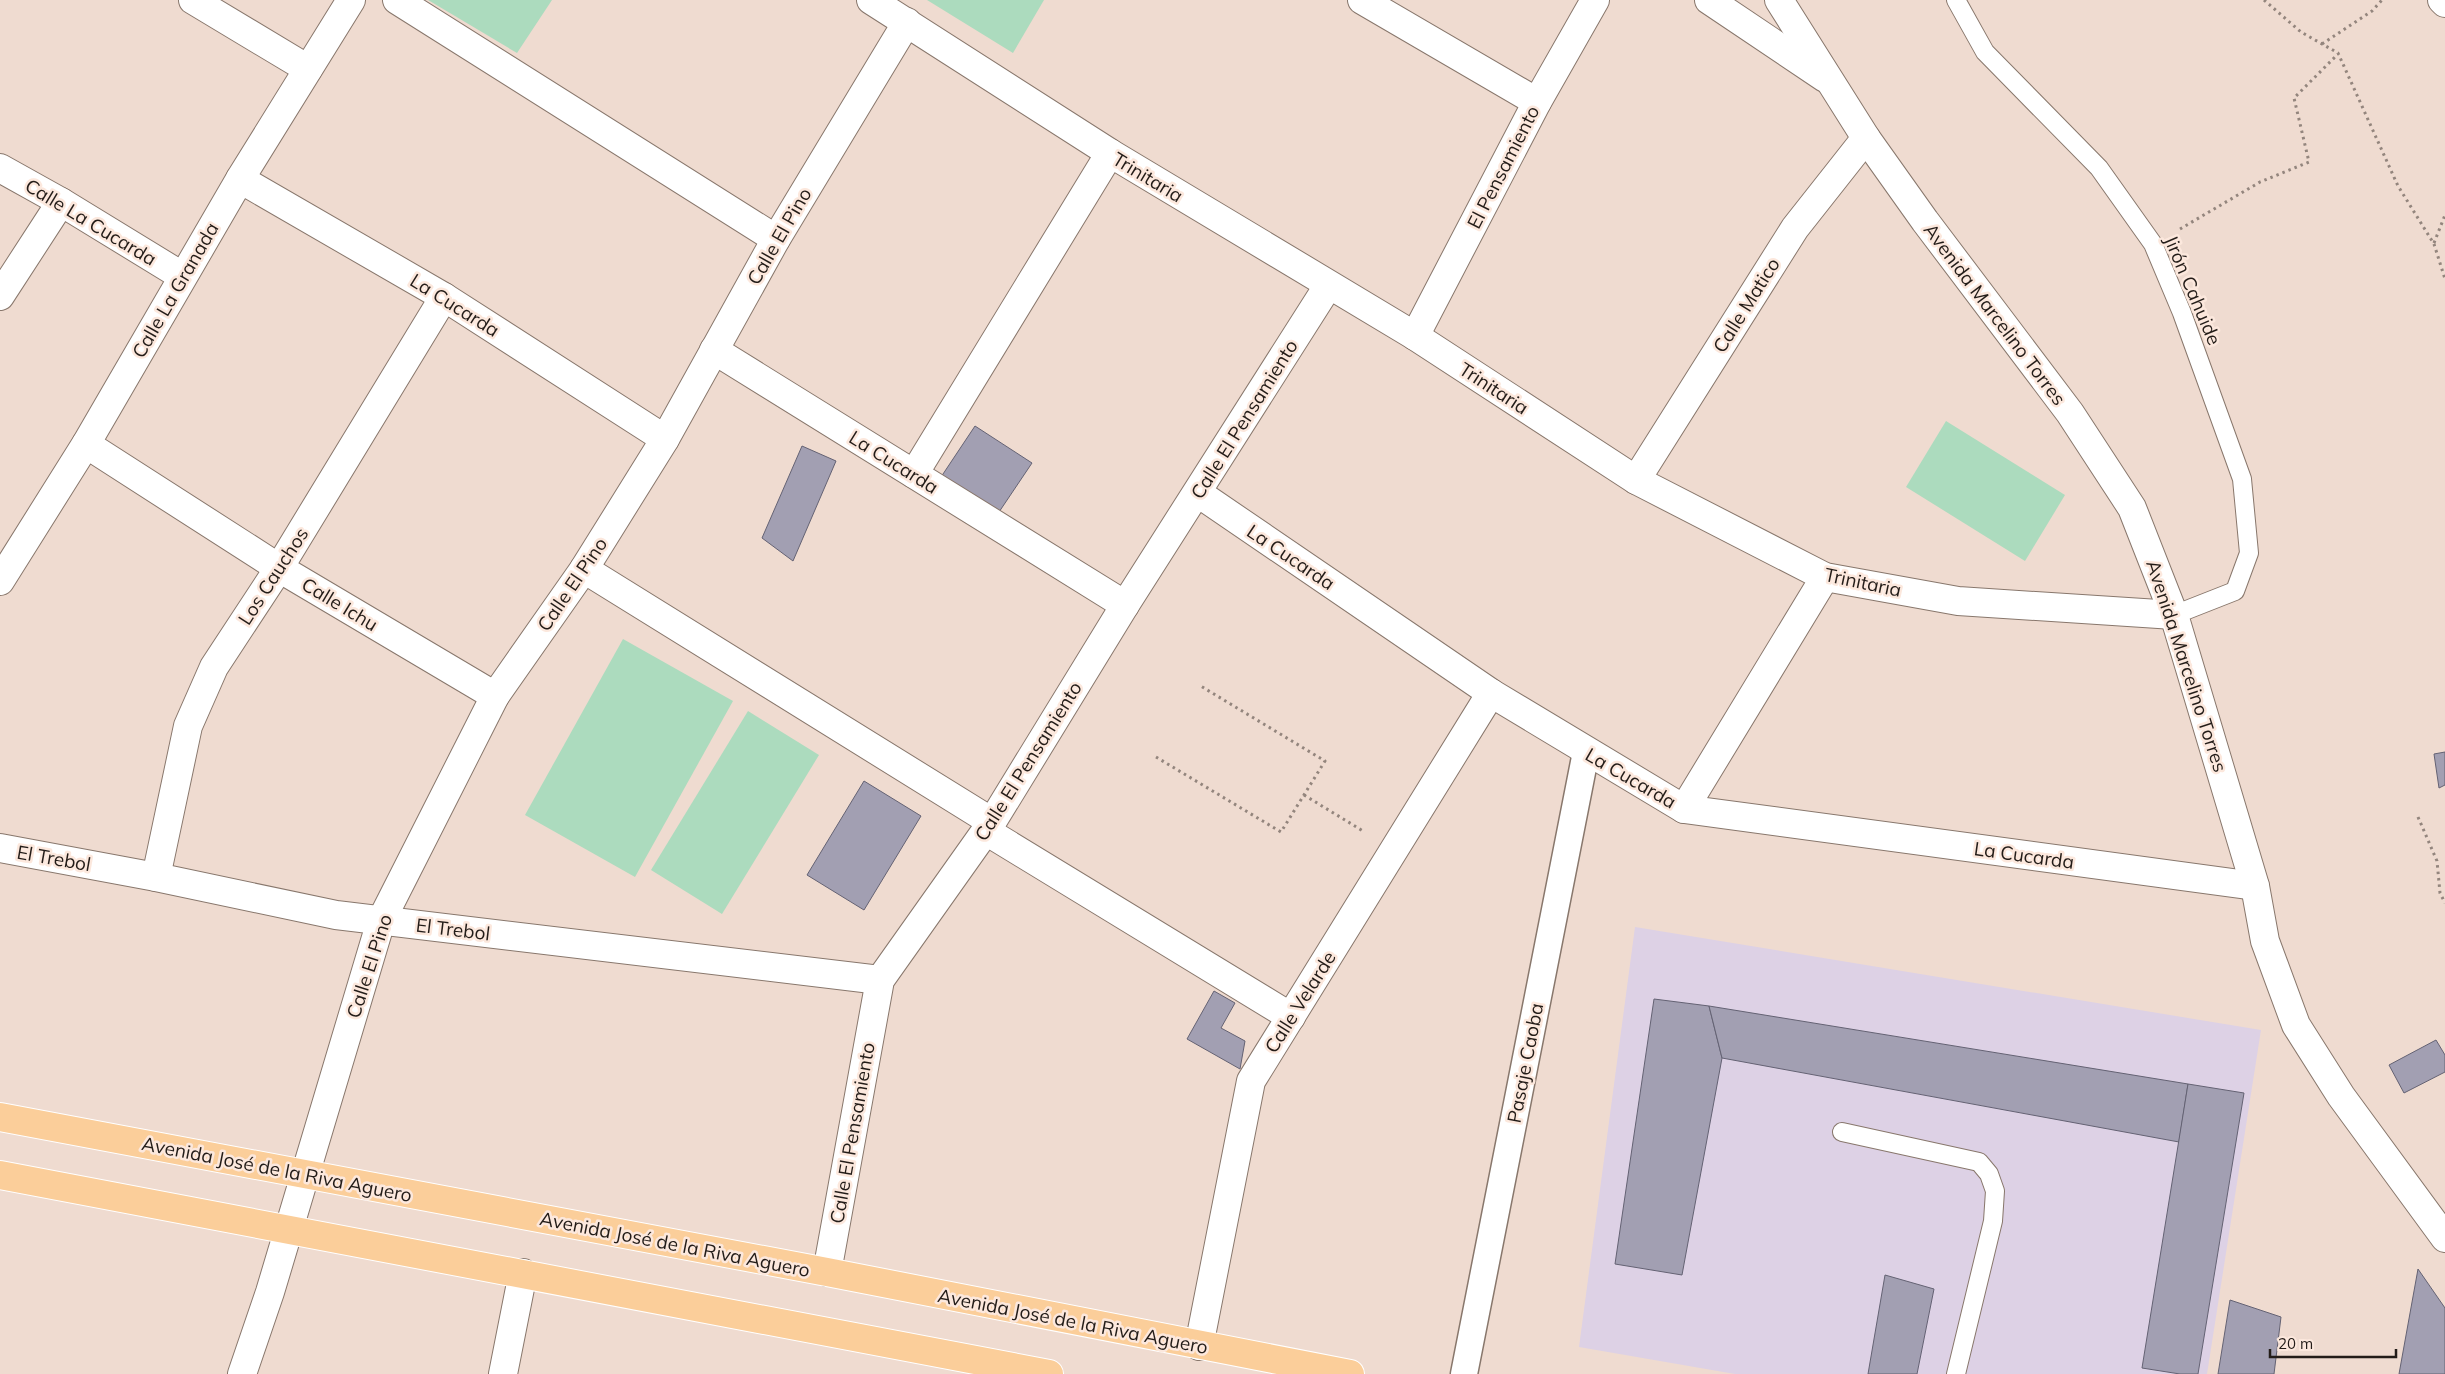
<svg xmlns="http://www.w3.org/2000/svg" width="2445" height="1374" viewBox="0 0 2445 1374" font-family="Mulish,sans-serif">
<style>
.education{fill:#ddd1e5}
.green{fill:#acdbbe}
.building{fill:#a29fb2;stroke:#646273}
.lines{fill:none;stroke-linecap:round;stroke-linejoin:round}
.service-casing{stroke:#88776c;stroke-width:20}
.pedestrian-casing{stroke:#88776c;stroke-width:29}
.minor-casing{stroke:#88776c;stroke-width:30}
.primary-casing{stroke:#fff;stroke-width:30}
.path{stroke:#93857d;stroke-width:3;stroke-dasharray:2.5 4;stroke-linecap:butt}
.service{stroke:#fff;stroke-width:18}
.pedestrian{stroke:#fff;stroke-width:26}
.minor{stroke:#fff;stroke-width:28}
.primary{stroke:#fbce9a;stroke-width:28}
.labels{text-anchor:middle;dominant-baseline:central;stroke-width:5;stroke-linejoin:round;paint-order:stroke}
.street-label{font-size:19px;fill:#231c18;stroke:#fce8dd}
</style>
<rect width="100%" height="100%" fill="#efdbd0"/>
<!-- education -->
<path class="education" d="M1635,927L2261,1030L2207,1374H1735L1579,1347Z"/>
<!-- green -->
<g class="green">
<path d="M428,0H552L517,53Z"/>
<path d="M927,0H1044L1013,53Z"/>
<path d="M1946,421L2065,495L2025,561L1906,487Z"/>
<path d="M623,639L733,701L635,877L525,815Z"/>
<path d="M748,711L819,755L722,914L651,870Z"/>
</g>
<!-- building -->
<g class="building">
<path d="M975,426L1032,463L997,515L941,477Z"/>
<path d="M802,446L836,461L793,561L762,538Z"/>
<path d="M2445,752V785L2439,788L2434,754Z"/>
<path d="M864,781L921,816L864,910L807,875Z"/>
<path d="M1214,991L1235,1003L1221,1028L1245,1041L1240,1069L1187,1039Z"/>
<path d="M1654,999L1709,1006L1722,1058L1682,1275L1615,1264Z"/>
<path d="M1709,1006L2188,1084L2179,1142L1722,1058Z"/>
<path d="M2436,1040L2445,1055V1072L2404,1093L2389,1065Z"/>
<path d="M2188,1084L2244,1093L2198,1374H2180L2142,1368Z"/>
<path d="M2418,1269L2445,1308V1374H2399Z"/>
<path d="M1885,1275L1934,1289L1917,1374H1868Z"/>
<path d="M2230,1300L2281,1317L2274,1374H2218Z"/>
</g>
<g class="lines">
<!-- service casing -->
<g class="service-casing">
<g id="service">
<path d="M1956,0L1985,52L2099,168L2153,244L2182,313L2242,479L2249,553L2235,591L2174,615"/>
<path d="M1842,1132L1979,1162L1989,1174L1995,1191L1993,1221L1956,1374"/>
</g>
</g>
<!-- pedestrian casing -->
<g class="pedestrian-casing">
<path id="pedestrian" d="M1464,1374L1586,752"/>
</g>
<!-- minor casing -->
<g class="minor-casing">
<g id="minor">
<path d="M193,0L308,69"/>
<path d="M397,0L776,239"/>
<path d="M871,0L1110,153L1415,336L1636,480L1825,577L1958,601L2174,615"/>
<path d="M1362,0L1537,102"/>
<path d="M1709,0L1825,78"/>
<path d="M1779,0L1866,138L1925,221L2070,413L2132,508L2174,615L2255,886L2265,941L2296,1025L2341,1096L2445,1238"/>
<path d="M2442,0L2445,3"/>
<path d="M0,168L61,202L182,276"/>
<path d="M240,179L444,297L665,439"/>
<path d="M0,296L61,202"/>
<path d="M1415,336L1537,102L1595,0"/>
<path d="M714,350L1125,605"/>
<path d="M86,444L279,568L495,696"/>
<path d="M914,474L1110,153"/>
<path d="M1636,480L1795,228L1866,138"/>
<path d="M1198,493L1491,693L1684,809L2255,886"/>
<path d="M584,569L992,822"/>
<path d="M0,581L86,444L240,179L351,0"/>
<path d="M1684,809L1825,577"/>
<path d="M986,831L1291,1017"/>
<path d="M0,848L156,877L336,915L880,980"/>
<path d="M156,877L188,726L214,667L279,568L444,297"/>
<path d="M827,1272L880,980L992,822L1125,605L1328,286"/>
<path d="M1199,1346L1251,1081L1491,693"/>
<path d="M242,1374L270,1292L381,921L495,696L584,569L665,439L776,239L907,22"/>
<path d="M503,1374L523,1273"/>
</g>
</g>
<!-- primary casing -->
<g class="primary-casing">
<g id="primary">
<path d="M0,1117L827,1272L1350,1374"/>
<path d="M0,1175L1049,1374"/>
</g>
</g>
<!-- path -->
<g class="path">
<path d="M2264,0L2301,32L2338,53L2398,186L2434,244L2445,279"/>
<path d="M2322,44L2372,11L2382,0"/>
<path d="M2180,229L2260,182L2309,162L2294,98L2338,54"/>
<path d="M2434,243L2445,215"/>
<path d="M1156,757L1281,832L1325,761L1199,685"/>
<path d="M1304,795L1363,831"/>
<path d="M2418,817L2437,861L2440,893L2445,903"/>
</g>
<!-- service -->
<use href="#service" class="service"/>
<!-- pedestrian -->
<use href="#pedestrian" class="pedestrian"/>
<!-- minor -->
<use href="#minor" class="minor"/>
<!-- primary -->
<use href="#primary" class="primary"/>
</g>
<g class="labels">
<!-- street labels -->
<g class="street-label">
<text transform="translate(1503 167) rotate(-63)">El Pensamiento</text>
<text transform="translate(1148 177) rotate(31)">Trinitaria</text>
<text transform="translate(91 222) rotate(31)">Calle La Cucarda</text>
<text transform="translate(779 236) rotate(-60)">Calle El Pino</text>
<text transform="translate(175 290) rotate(-60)">Calle La Granada</text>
<text transform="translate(2193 290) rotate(67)">Jirón Cahuide</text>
<text transform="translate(455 305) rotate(32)">La Cucarda</text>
<text transform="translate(1746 305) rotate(-58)">Calle Matico</text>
<text transform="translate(1995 314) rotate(53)">Avenida Marcelino Torres</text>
<text transform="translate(1494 388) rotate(33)">Trinitaria</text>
<text transform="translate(1244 419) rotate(-58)">Calle El Pensamiento</text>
<text transform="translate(894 462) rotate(32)">La Cucarda</text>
<text transform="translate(1291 557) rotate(34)">La Cucarda</text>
<text transform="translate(273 576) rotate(-57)">Los Cauchos</text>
<text transform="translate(1863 582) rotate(12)">Trinitaria</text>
<text transform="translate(572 584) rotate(-56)">Calle El Pino</text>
<text transform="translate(340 604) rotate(31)">Calle Ichu</text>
<text transform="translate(2187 666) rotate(72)">Avenida Marcelino Torres</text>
<text transform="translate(1028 761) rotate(-58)">Calle El Pensamiento</text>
<text transform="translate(1631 778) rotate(30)">La Cucarda</text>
<text transform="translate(2024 855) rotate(8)">La Cucarda</text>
<text transform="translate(54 858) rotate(10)">El Trebol</text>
<text transform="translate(453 929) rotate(7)">El Trebol</text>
<text transform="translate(369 966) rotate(-72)">Calle El Pino</text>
<text transform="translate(1300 1002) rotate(-58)">Calle Velarde</text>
<text transform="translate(1525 1063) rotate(-79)">Pasaje Caoba</text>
<text transform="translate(852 1133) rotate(-80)">Calle El Pensamiento</text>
<text transform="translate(277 1169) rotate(11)">Avenida José de la Riva Aguero</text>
<text transform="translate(675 1244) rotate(11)">Avenida José de la Riva Aguero</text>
<text transform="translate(1073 1321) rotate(11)">Avenida José de la Riva Aguero</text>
</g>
</g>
<!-- scale -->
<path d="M2270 1349v8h126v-8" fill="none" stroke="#231c18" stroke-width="2.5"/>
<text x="2278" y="1349" font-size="15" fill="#231c18" stroke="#fce8dd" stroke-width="4" paint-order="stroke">20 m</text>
</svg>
